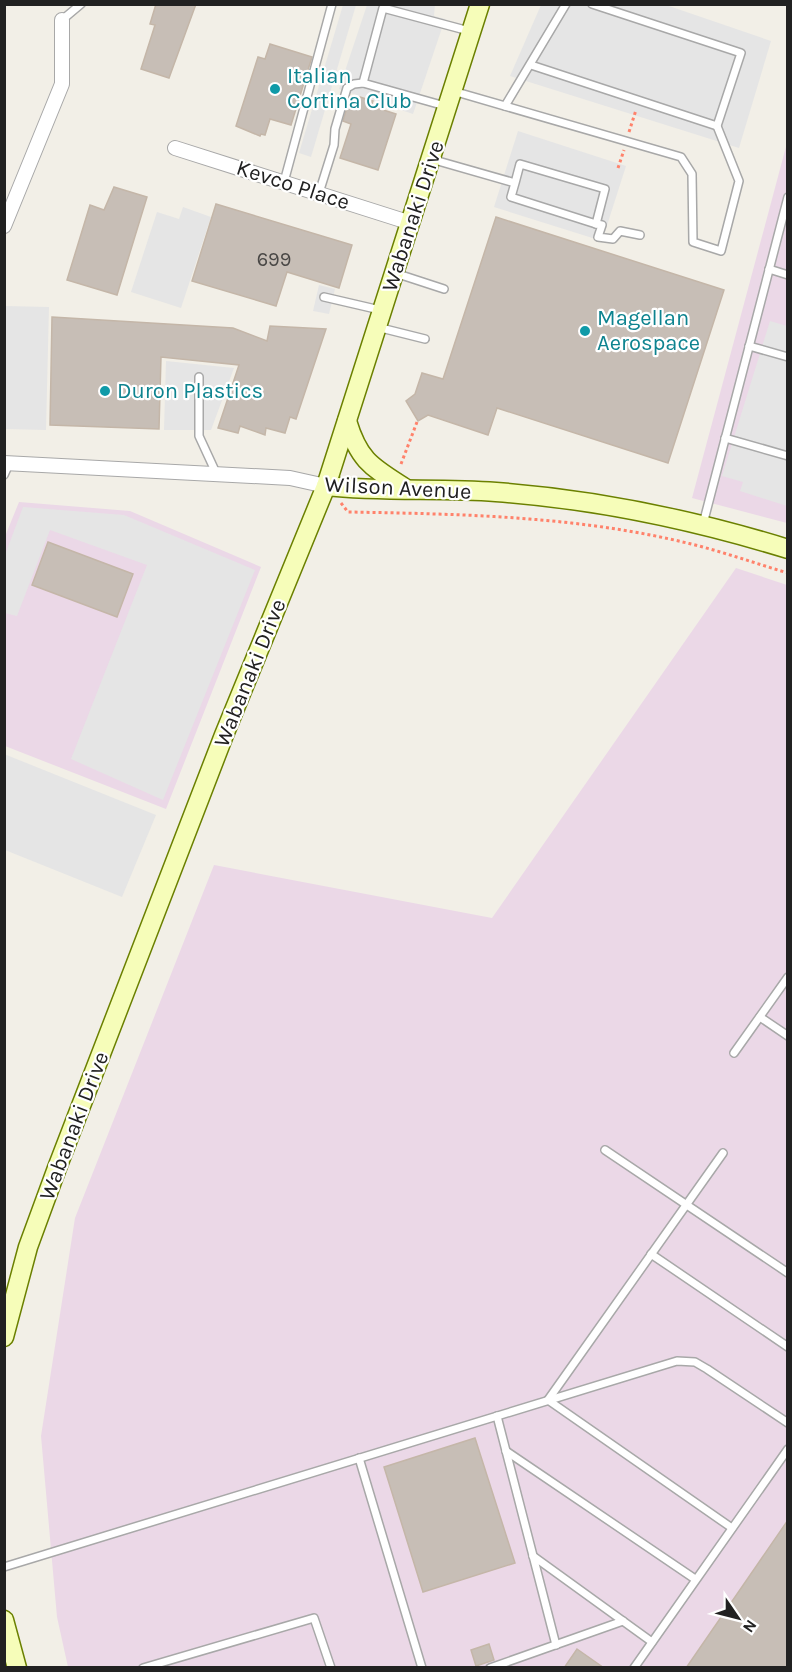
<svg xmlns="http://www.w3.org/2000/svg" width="792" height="1672" viewBox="0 0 792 1672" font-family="Karla,sans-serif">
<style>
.industrial{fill:#ebd8e7}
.parking{fill:#e5e5e5}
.building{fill:#c7beb6;stroke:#c4b6a8;stroke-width:1.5}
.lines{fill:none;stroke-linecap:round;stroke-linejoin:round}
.lane-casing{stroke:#a8a8a8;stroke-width:10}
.street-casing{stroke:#a8a8a8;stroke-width:16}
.secondary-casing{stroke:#6b8000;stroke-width:21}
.path{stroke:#ff826b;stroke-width:3;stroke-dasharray:3 3;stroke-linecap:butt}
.lane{stroke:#fff;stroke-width:7}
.street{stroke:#fff;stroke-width:14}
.secondary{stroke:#f6fdb9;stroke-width:18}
.culture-dot{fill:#0f9aa8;stroke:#fff;stroke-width:2}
.labels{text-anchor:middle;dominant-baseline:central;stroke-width:4.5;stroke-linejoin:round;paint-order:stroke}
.number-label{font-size:20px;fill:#4a4846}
.culture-label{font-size:22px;fill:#0d838f;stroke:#fff;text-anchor:start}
.street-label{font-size:22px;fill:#212121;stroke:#fff}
</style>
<rect width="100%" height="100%" fill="#f2efe7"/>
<!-- industrial -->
<g class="industrial">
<path d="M787,143V523L692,498Z"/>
<path d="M19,502L130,511L261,567L166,809L5,746L4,539Z"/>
<path d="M736,568L787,585V1667H68L57,1617L41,1436L75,1218L214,865L492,918Z"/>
</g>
<!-- parking -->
<g class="parking">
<path d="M343,5H356L311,157L299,153Z"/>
<path d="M367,5L435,4L434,16L445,19L413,114L339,89Z"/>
<path d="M541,5H666L771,41L739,148L510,76Z"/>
<path d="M518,131L626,166L602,241L494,207Z"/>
<path d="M183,207L211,217L181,308L131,292L157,212L179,219Z"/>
<path d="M319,285L335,289L329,314L313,311Z"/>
<path d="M5,306L49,307L46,430L5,429Z"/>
<path d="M770,321L787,326V506L740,491L743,482L722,476Z"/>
<path d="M166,361L234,368L211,430H164Z"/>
<path d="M23,507L124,515L255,570L163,800L71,759L147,565L50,530L17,616L5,613V555Z"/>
<path d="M4,754L156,815L122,897L5,850Z"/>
</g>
<!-- building -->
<g class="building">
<path d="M156,4H196L169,78L141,69L155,25L150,24Z"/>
<path d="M270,44L312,57L291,125L270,119L265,135L261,134L260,136L236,126L258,57L265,59Z"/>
<path d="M360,97L373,101L371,106L396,114L378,170L340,158L351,124L343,121L348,104L356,107Z"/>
<path d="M114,187L147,197L117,295L67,280L90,205L104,210Z"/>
<path d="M216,204L352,245L339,288L287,272L276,306L192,281Z"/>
<path d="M496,217L724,290L668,463L497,408L488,435L428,415L418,421L406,401L415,394L422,373L443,379Z"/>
<path d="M52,317L233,328L267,341L270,326L326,329L296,419L290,417L285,433L266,428L265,435L240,426L238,433L218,428L239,365L161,357L159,429L50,425Z"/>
<path d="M48,542L133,574L117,617L32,585Z"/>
<path d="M475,1438L515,1563L423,1592L384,1467Z"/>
<path d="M788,1520V1668H686Z"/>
<path d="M489,1644L494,1660L476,1666L471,1650Z"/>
<path d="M577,1649L604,1668H564Z"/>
</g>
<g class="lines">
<!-- lane casing -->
<g class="lane-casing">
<g id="lane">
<path d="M62,20L81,4"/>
<path d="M531,65L717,126L741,53L592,4"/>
<path d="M453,91L681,157L692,174L693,242L721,251L739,181L717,126"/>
<path d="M445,106L363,83L383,8L469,31"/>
<path d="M505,106L566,4"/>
<path d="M431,159L515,183L511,197L596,224L605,189L520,164L515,183"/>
<path d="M284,182L332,4"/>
<path d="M319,193L334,145L335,129L347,88L354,84L363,83"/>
<path d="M596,224L602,225L598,237L613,239L620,231L640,235"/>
<path d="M769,269L788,275"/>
<path d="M395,273L444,289"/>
<path d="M324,297L380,310"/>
<path d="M377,327L425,339"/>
<path d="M749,346L788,357"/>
<path d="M199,377V436L217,475"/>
<path d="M725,438L788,456"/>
<path d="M4,475L9,464"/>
<path d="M703,524L788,197"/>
<path d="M760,1017L788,1036"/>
<path d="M734,1053L788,977"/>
<path d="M605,1150L788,1273"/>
<path d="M723,1153L548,1400L732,1528"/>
<path d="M651,1254L788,1347"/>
<path d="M497,1416L556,1645"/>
<path d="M506,1451L695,1579"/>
<path d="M359,1458L422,1668"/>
<path d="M533,1556L652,1642"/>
<path d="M4,1567L677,1361L695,1362L707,1369L788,1423"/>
<path d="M143,1668L314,1618L331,1668"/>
<path d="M490,1668L623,1621"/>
<path d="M634,1668L788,1449"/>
</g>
</g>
<!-- street casing -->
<g class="street-casing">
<g id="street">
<path d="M175,148L411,223"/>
<path d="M4,226L62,84V20"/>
<path d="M4,463L290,478L326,486"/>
</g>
</g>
<!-- secondary casing -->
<g class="secondary-casing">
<g id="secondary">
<path d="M347,421C359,461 372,467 405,488"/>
<path d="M326,486C382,492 439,488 496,492C593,499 694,520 788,549"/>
<path d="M4,1337L28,1247L57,1168L224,735L326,486L480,4"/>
<path d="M4,1620L17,1668"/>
</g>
</g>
<!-- path -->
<g class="path">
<path d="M629,132L636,110"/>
<path d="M618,168L624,150"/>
<path d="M401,464L417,422"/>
<path d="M341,503L348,512C461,514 576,516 687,543C721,551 754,563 788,573"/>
</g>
<!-- lane -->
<use href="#lane" class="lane"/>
<!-- street -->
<use href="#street" class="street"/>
<!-- secondary -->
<use href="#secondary" class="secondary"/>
</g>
<!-- markers -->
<g class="culture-dot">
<circle cx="275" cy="89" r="6"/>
<circle cx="585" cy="331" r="6"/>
<circle cx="105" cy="391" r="6"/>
</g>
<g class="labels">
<!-- number labels -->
<g class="number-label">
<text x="274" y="259">699</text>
</g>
<!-- culture labels -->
<g class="culture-label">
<text x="287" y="76">Italian<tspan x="287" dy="25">Cortina Club</tspan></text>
<text x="597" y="318">Magellan<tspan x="597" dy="25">Aerospace</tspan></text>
<text x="117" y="391">Duron Plastics</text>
</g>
<!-- street labels -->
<g class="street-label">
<text transform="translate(293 185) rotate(18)">Kevco Place</text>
<text transform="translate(413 216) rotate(-72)">Wabanaki Drive</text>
<text transform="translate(398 488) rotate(3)">Wilson Avenue</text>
<text transform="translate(250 673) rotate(-68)">Wabanaki Drive</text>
<text transform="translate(74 1126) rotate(-69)">Wabanaki Drive</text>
</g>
</g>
<!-- border -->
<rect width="792" height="1672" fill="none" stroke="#212121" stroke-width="12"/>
<!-- north arrow -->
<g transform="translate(738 1618) rotate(125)" stroke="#ffffff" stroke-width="4.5" paint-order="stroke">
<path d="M0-4.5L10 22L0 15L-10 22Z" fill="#212121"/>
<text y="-9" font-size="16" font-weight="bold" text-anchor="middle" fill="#212121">N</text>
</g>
</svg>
